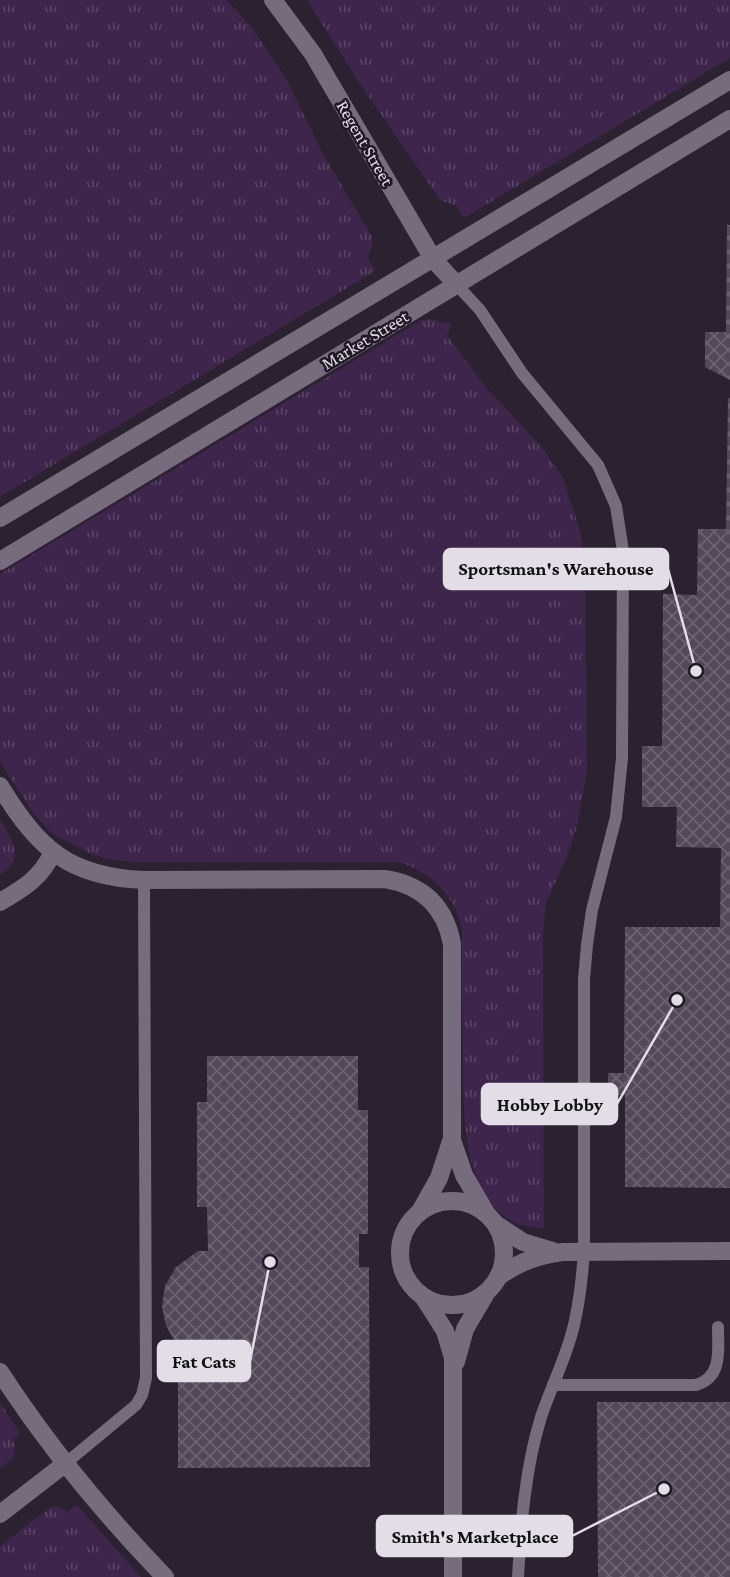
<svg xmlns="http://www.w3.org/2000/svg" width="730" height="1577" viewBox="0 0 730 1577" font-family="'Crimson Pro',serif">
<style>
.grass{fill:url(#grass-tufts)}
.building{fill:url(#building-cross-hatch)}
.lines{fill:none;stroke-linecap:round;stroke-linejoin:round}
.service{stroke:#776c7e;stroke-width:12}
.minor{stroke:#776c7e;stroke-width:18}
.secondary{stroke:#776c7e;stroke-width:18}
.labels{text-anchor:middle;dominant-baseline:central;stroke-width:5;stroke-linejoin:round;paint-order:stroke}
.street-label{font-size:18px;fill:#e3dde7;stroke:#211827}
.leader{fill:none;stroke:#e3dde7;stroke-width:2.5}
.callout-dot{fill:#e3dde7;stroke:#211827;stroke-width:2.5}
.callout{fill:#e3dde7;stroke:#e3dde7;stroke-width:2.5}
.callout-label{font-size:19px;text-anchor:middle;font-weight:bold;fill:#111}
</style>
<defs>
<pattern id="grass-tufts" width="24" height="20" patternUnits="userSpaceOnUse" patternTransform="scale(1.75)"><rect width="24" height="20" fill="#3d254b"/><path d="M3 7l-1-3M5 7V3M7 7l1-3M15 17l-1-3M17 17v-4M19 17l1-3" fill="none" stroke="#594465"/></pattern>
<pattern id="building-cross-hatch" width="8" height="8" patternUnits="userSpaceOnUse" patternTransform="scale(1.75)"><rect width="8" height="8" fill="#534859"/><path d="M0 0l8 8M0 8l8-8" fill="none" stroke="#6c6271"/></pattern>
</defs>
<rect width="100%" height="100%" fill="#2b2131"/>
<!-- grass -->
<g class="grass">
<path d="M0,0H227L251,27L286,78L322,152L371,235L373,242L368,258L375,271L0,497Z"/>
<path d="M307,0H730V58L464,218L457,206L440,200L360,84Z"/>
<path d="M430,319L452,324L447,335L484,385L544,450L563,478L581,534L585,560L587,771L577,827L566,859L546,903L543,933L544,1228C533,1227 522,1227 512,1221C458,1192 464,1100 463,1048C462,1008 462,969 462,929C453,893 433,874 399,862H136L112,860L90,854L50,832L34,814L0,762V574L422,320Z"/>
<path d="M0,820C13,840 26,859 0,875Z"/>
<path d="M0,1403L20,1433L13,1440C18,1455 12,1460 0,1469Z"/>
<path d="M77,1505L141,1577H0V1546L51,1507H59L68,1512Z"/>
</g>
<!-- building -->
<g class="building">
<path d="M727,225H730V380L705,367V332H726Z"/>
<path d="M728,398H730V1188L625,1187V1095H608V1073H624L625,927H720L721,848L676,847L677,807H642V746H662L663,594L697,595L698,529H726Z"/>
<path d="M207,1056H358V1110H368V1234H359V1267H369L370,1467L178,1468V1346L166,1326L162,1306L165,1286L176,1267L198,1251H208L207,1207H197V1102H207Z"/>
<path d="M597,1402H730V1577H598Z"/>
</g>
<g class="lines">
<!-- service -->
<g class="service">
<path d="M457,285L480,310L522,373L598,465L616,506L623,551L622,758L616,817L592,910L587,945L584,979V1251C582,1280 579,1309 571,1336C563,1364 550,1390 541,1417C525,1469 521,1524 518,1577"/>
<path d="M553,1385H696C723,1377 718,1350 718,1327"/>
<path d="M66,1463L136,1405L142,1395L146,1378L144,880"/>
</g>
<!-- minor -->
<g class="minor">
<path d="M273,0L313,54L433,259L457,285"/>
<path d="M0,786C38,848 68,877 144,880L385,879C422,885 445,906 452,944V1138L439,1178L421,1210"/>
<path d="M0,902C24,888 41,878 53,852"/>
<path d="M452,1140L464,1175L486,1213"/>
<circle cx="452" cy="1253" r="52"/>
<path d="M497,1225L523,1242L553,1251"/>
<path d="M498,1277C519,1262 538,1255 563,1252L730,1251"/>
<path d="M424,1298L445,1331L453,1358V1577"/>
<path d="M456,1362L465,1329L485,1295"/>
<path d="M0,1372C48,1446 104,1514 165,1577"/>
<path d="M0,1514L66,1463"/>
</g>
<!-- secondary -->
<g class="secondary">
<path d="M0,518L730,80"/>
<path d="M0,561L730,119"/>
</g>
</g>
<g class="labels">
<!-- street labels -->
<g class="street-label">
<text transform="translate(365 143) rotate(60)">Regent Street</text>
<text transform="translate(365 340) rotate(-31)">Market Street</text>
</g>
</g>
<!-- callouts -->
<path class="leader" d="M696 671L668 569M677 1000L617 1104M270 1262L250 1361M664 1489L572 1536"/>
<g class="callout-dot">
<circle cx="696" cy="671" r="7"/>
<circle cx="677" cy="1000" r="7"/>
<circle cx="270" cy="1262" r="7"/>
<circle cx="664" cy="1489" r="7"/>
</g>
<g class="callout">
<rect x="444" y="549" width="224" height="40" rx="7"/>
<rect x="482" y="1084" width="135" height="40" rx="7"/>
<rect x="158" y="1341" width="92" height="40" rx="7"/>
<rect x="377" y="1516" width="195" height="40" rx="7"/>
</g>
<g class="callout-label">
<text x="556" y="575">Sportsman's Warehouse</text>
<text x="550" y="1111">Hobby Lobby</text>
<text x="204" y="1368">Fat Cats</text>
<text x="475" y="1543">Smith's Marketplace</text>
</g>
</svg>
